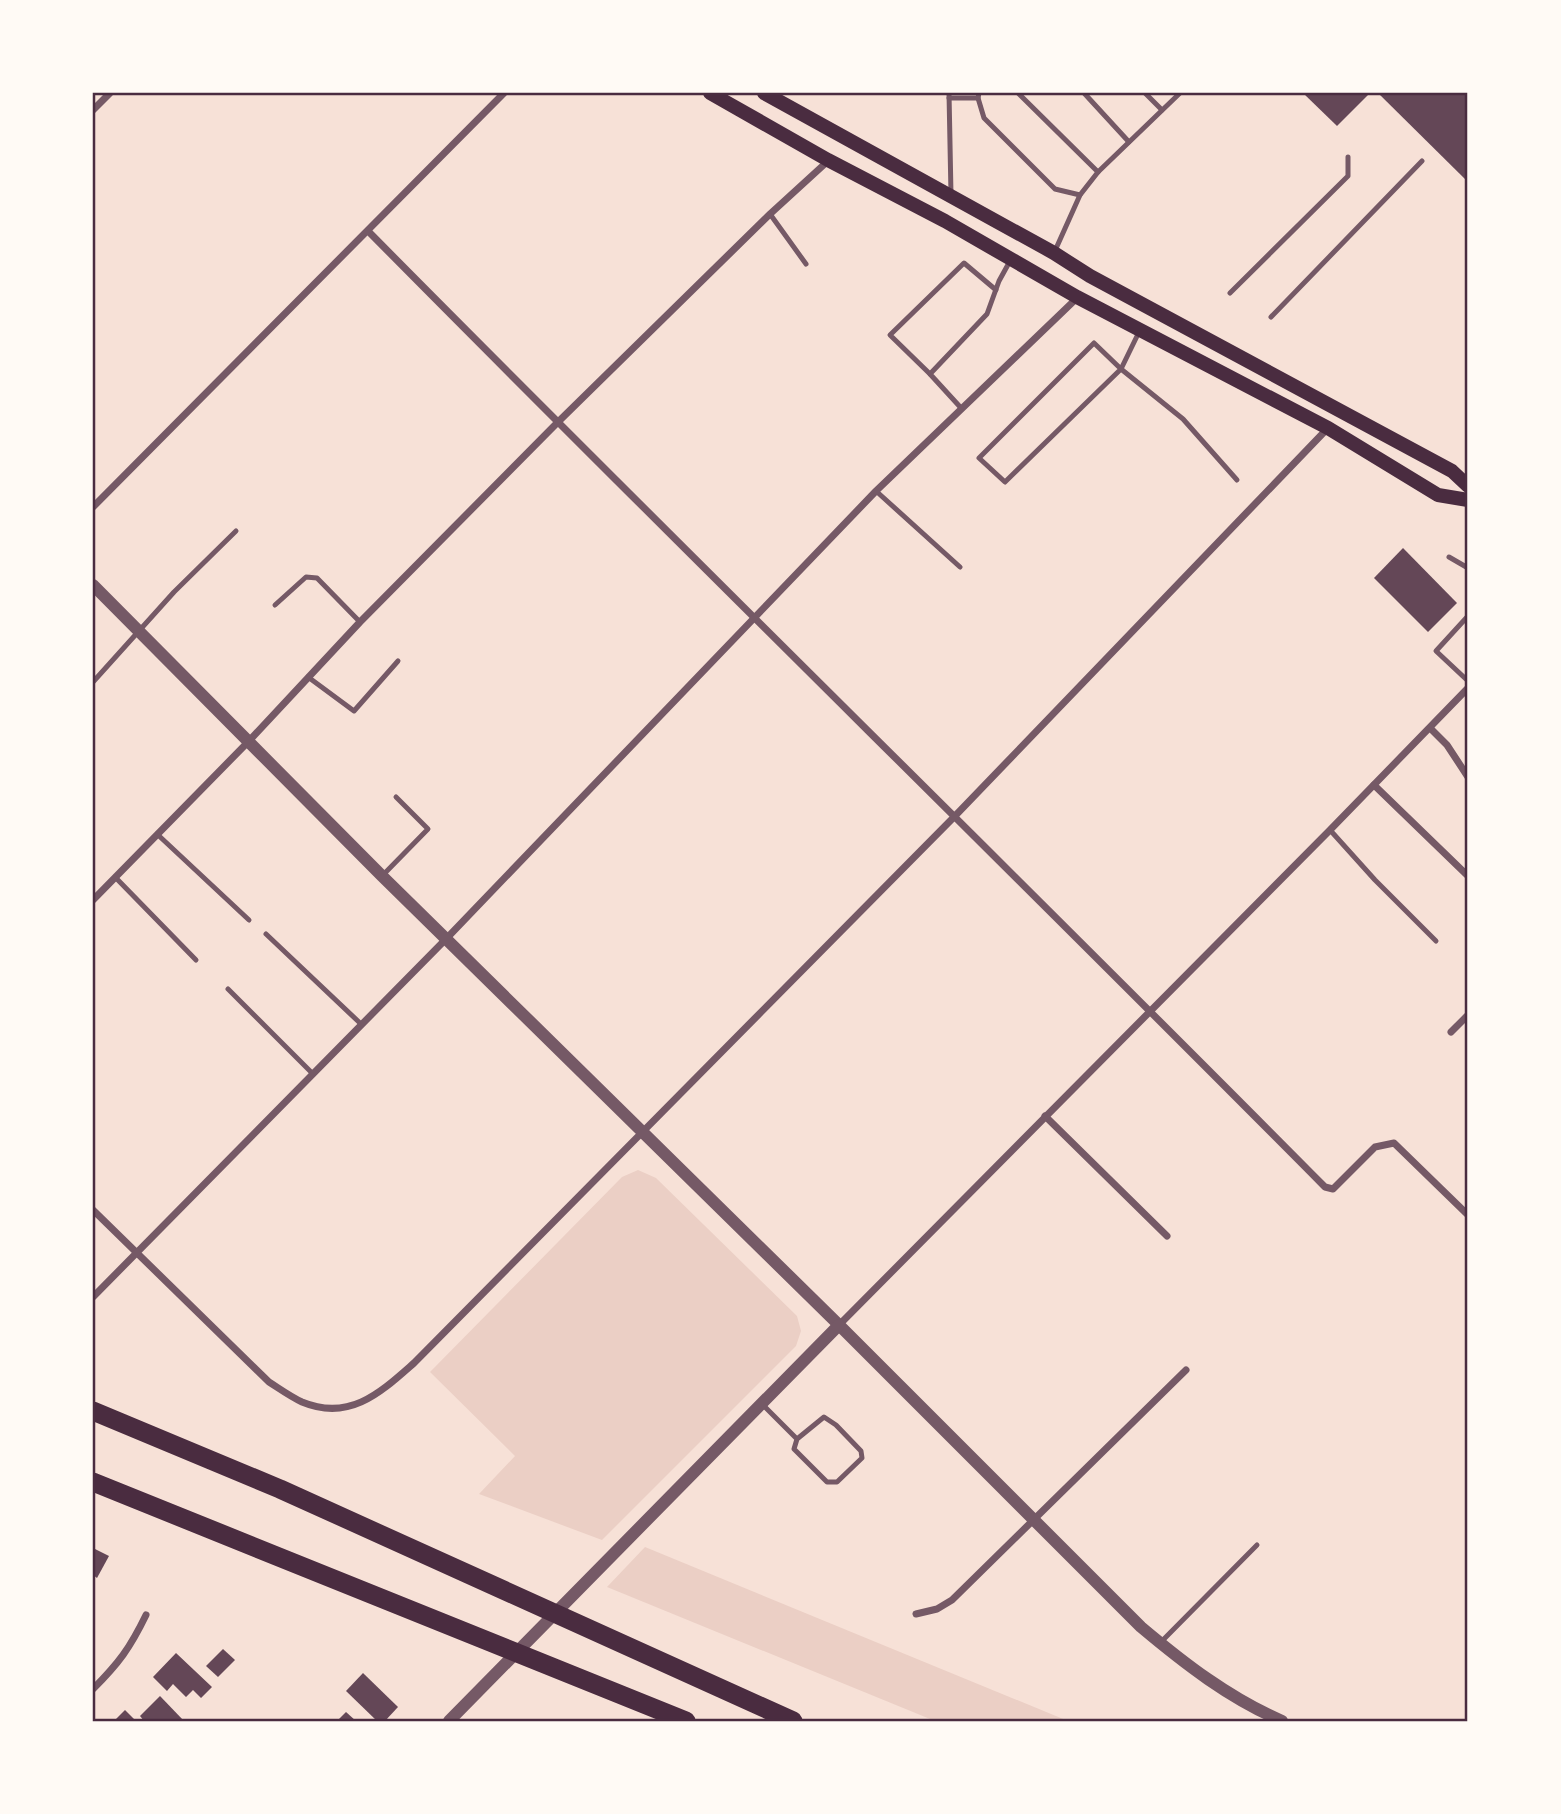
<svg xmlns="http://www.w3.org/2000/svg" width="1561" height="1814" viewBox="0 0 1561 1814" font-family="'Noto Sans',sans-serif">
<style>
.green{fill:#ebcfc5}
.building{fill:#644757}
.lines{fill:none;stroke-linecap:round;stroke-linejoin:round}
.service{stroke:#755966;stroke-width:5}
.minor{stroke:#755966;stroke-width:7}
.tertiary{stroke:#755966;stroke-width:12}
.secondary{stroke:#4a2c40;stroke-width:14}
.motorway{stroke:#4a2c40;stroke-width:19}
.neatline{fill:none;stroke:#4a2c40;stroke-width:2.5}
</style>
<rect width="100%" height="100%" fill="#f7e1d7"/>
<!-- green -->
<g class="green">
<path d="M638,1170L656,1178L797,1316L801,1331L796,1346L602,1540L479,1494L515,1456L430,1372L622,1177Z"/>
<path d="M645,1547L1068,1721H935L607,1587Z"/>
</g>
<!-- building -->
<g class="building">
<path d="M1303,93H1370L1337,126Z"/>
<path d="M1378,93H1468V182Z"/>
<path d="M1403,548L1457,603L1428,632L1374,578Z"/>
<path d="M93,1548L109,1556L97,1578L93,1575Z"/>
<path d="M223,1649L235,1660L218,1677L206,1666Z"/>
<path d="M176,1653L212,1687L201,1698L193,1690L186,1697L173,1684L167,1691L153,1677Z"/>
<path d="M363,1673L398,1707L385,1721H377L346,1691Z"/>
<path d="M160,1696L184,1721H144L140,1716Z"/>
<path d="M125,1710L136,1721H114Z"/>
<path d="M346,1712L356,1721H337Z"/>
</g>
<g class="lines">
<!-- service -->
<g class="service">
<path d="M949,93L951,195"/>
<path d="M979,93L978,98L984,118L1055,189L1080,195"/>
<path d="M1018,93L1098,172"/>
<path d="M1084,93L1129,142"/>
<path d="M1145,93L1162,110"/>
<path d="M949,98H978"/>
<path d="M770,214L806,264"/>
<path d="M1054,253L1080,195L1098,172L1180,93"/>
<path d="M1230,293L1348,176V157"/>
<path d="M1271,317L1422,161"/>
<path d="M1140,330L1121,369L1183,419L1237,480"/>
<path d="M1094,343L1121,369L1005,482L979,458Z"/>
<path d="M930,374L890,335L964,263L996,290"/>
<path d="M962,409L930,374L987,314L999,281L1010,261"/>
<path d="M876,491L960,567"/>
<path d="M1449,557L1468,568"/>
<path d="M275,605L306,577L317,578L360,622"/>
<path d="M1468,616L1436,651L1468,681"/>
<path d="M308,677L354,711L398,661"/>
<path d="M93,682L174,592L236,531"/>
<path d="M1330,830L1375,880L1436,941"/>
<path d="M157,834L249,920"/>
<path d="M382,876L428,829L396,797"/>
<path d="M115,877L196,960"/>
<path d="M266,934L361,1024"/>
<path d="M228,989L313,1074"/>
<path d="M762,1404L797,1439L824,1417L836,1425L861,1451L862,1458L837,1482H827L794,1449L797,1439"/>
<path d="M1160,1643L1257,1545"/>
</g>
<!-- minor -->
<g class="minor">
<path d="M93,110L110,93"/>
<path d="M368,231C685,552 1008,867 1325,1187L1333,1189L1375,1147L1394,1143L1468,1215"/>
<path d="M93,507L504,93"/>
<path d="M1431,729L1447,745L1468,777"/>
<path d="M1374,785L1468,876"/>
<path d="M93,900L249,741L360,622L557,423L770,214L828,161"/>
<path d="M1451,1032L1468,1015"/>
<path d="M1045,1116L1167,1236"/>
<path d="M93,1210L269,1382C280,1389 291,1397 302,1402C350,1422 381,1392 414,1363L954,817L1328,428"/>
<path d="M93,1297L446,939L876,491L1077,298"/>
<path d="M839,1325L1330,830L1468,688"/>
<path d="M916,1614L937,1609L952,1600L1186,1370"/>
<path d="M93,1689C119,1663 130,1648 146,1615"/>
</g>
<!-- tertiary -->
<g class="tertiary">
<path d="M93,585L382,876L839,1325L1141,1627C1185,1664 1229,1698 1282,1721"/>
<path d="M449,1721L839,1325"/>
</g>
<!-- secondary -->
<g class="secondary">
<path d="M710,93L828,160L945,221L1077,297L1328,428L1438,495L1468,500"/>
<path d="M764,93L1054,253L1090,276L1452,471L1468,486"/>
</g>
<!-- motorway -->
<g class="motorway">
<path d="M93,1411L280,1489L793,1721"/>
<path d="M93,1482L686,1721"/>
</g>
</g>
<!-- border -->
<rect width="1561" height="1814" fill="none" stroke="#fffaf5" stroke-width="189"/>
<rect x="94" y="94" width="1372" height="1626" class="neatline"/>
</svg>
